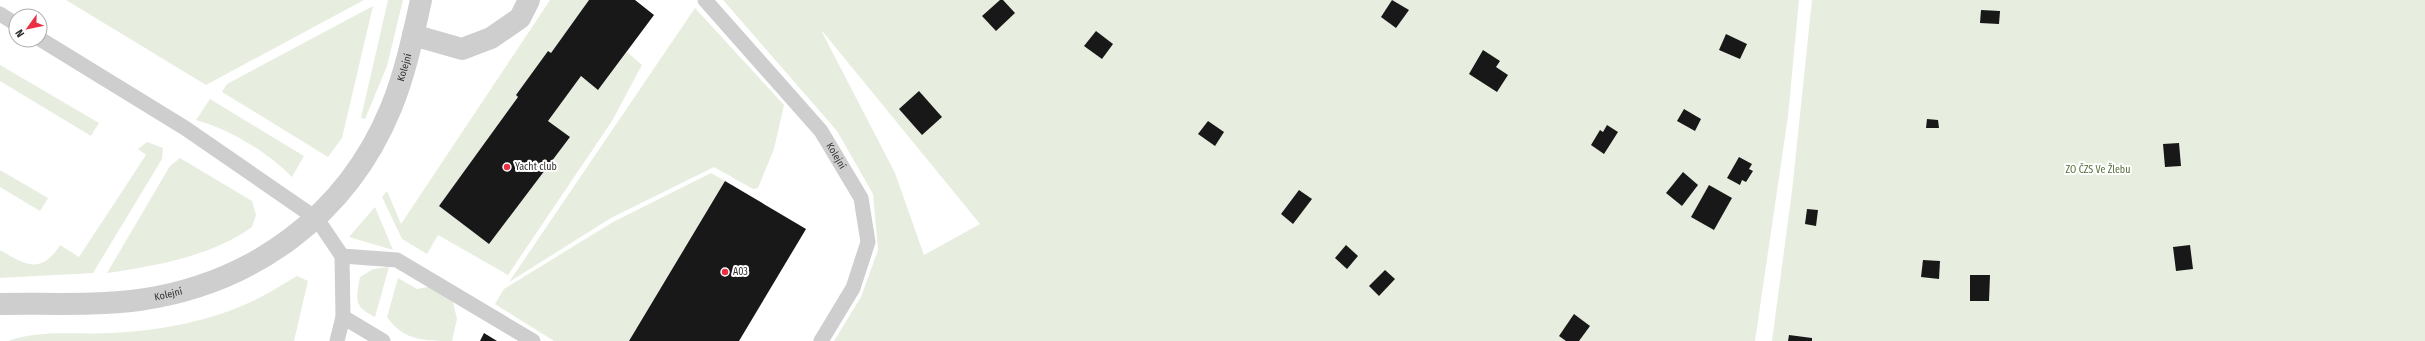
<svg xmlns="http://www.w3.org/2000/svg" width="2425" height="341" viewBox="0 0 2425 341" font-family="'Fira Sans Condensed',sans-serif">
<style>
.green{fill:#e7eedf;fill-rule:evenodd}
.building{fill:#181818}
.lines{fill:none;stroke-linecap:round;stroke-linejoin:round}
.lane{stroke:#cecece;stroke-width:15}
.street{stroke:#cecece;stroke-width:22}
.poi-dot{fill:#eb3043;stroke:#fff;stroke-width:1.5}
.labels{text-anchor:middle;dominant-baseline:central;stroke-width:4;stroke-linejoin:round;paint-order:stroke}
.street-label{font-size:10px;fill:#313131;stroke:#fff}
.poi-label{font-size:10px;fill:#313131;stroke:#fff;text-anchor:start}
.park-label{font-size:10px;fill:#556e3c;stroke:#fff}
</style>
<rect width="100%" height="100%" fill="#fff"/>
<!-- green -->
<g class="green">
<path d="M66,0H364L206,85Z"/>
<path d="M388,0H403L387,66L365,119L361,118Z"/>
<path d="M550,0H589L551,53L548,51L516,95L518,97L439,206L489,244L570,137L548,121L581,76L598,90L627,52L642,65L612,121L508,275L438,235L427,254L402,239L382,197L387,191L401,224Z"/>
<path d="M723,0H1799L1788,116L1755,341H834L861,297L878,250L873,194L837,131ZM822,32H823L980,224L924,255L895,173Z"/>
<path d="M1812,0H2425V341H1772L1792,191Z"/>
<path d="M373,6L342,138L328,157L222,92L227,84Z"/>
<path d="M695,8L784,105L774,149L758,188L753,189L714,167L611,218L509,282Z"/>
<path d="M0,65L99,123L91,136L0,81Z"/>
<path d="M210,99L304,156L292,177C266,151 231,130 196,120Z"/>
<path d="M147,142L163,148L162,159L93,273L0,278V250C26,265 41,275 60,245L79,257L146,155L138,149Z"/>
<path d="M180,158L252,201L256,215L252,227C212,256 155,266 107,273L170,166Z"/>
<path d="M0,170L48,198L40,211L0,187Z"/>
<path d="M711,173L725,181L629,341H554L495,304L504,289L613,222Z"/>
<path d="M375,207L393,250L349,237Z"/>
<path d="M389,267L375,317C353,306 356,300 360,277L373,269Z"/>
<path d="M297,276L308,281L294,341H8C40,329 77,335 111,333C158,331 212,321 255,300C269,293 283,284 297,276Z"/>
<path d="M398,278L417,289L428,287L453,302L457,319L452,341C425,341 404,341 387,317Z"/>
</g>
<!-- building -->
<g class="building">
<path d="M589,0H635L654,15L598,90L581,76L548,121L570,137L489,244L439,206L518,97L516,95L548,51L551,53Z"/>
<path d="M1000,0H1003L1015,13L996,31L982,16Z"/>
<path d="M1392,0L1409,10L1396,28L1381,17Z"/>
<path d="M1981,10L2000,11L1999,24L1980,23Z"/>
<path d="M1096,31L1113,44L1102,59L1084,46Z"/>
<path d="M1726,34L1747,44L1740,59L1719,50Z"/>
<path d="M1483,50L1500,61L1496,67L1508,75L1497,92L1469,74Z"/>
<path d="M919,91L942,117L922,135L899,109Z"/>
<path d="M1684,109L1701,119L1695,131L1677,121Z"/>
<path d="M1927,119L1938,120L1939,128H1926Z"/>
<path d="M1208,121L1224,132L1215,146L1198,134Z"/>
<path d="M1607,125L1618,132L1604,154L1591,145L1600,130L1603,132Z"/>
<path d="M2179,143L2181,166L2165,167L2163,144Z"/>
<path d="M1739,157L1752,164L1749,169L1753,171L1746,182L1742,180L1740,185L1727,178Z"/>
<path d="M1683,172L1698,185L1682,206L1666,193Z"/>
<path d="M725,181L806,229L739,341H629Z"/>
<path d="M1709,185L1732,198L1714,230L1691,217Z"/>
<path d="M1299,190L1312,199L1293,224L1281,214Z"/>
<path d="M1807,209L1818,210L1816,226L1805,224Z"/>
<path d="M1346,245L1358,256L1347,269L1335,258Z"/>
<path d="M2190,245L2193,269L2176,271L2173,247Z"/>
<path d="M1923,260L1940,261L1939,279L1921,277Z"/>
<path d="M1385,270L1395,279L1379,296L1369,286Z"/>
<path d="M1970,275H1990L1989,301H1970Z"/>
<path d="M1574,314L1590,326L1579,341H1566L1559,336Z"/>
<path d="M484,333L497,341H480Z"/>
<path d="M1789,335L1812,338V341H1788Z"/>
</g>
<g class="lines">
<!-- lane -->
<g class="lane">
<path id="s1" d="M705,0L821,131L861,198L868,242L853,288L821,341"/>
<path d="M0,14L16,24"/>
<path d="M40,39L185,128L317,219L342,256L343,317L337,341"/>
<path d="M342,256L397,260L533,341"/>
<path d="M343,317L383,341"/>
</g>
<!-- street -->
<g class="street">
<path d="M413,35L462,49L491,38L520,18L529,0"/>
<path id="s2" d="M0,304C46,303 94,306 139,300C253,284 347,215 391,108C405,74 413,36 421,0"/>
</g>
</g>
<!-- markers -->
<g class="poi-dot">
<circle cx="507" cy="167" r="4"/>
<circle cx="725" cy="272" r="4"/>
</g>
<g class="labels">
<!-- street labels -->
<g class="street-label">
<text stroke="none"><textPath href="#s2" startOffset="514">Kolejní</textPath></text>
<text stroke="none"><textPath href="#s1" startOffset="204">Kolejní</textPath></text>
<text stroke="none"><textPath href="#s2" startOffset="169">Kolejní</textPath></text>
</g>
<!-- poi labels -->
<g class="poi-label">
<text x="515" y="167">Yacht club</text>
<text x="733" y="272">A03</text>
</g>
<!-- park labels -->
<g class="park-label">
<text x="2098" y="170">ZO ČZS Ve Žlebu</text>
</g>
</g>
<!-- north arrow -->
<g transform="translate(28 28) rotate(237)"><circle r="19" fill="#ffffff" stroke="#adadad"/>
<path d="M0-3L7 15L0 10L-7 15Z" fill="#eb3043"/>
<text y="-6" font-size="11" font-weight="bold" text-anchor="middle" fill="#313131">N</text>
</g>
</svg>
